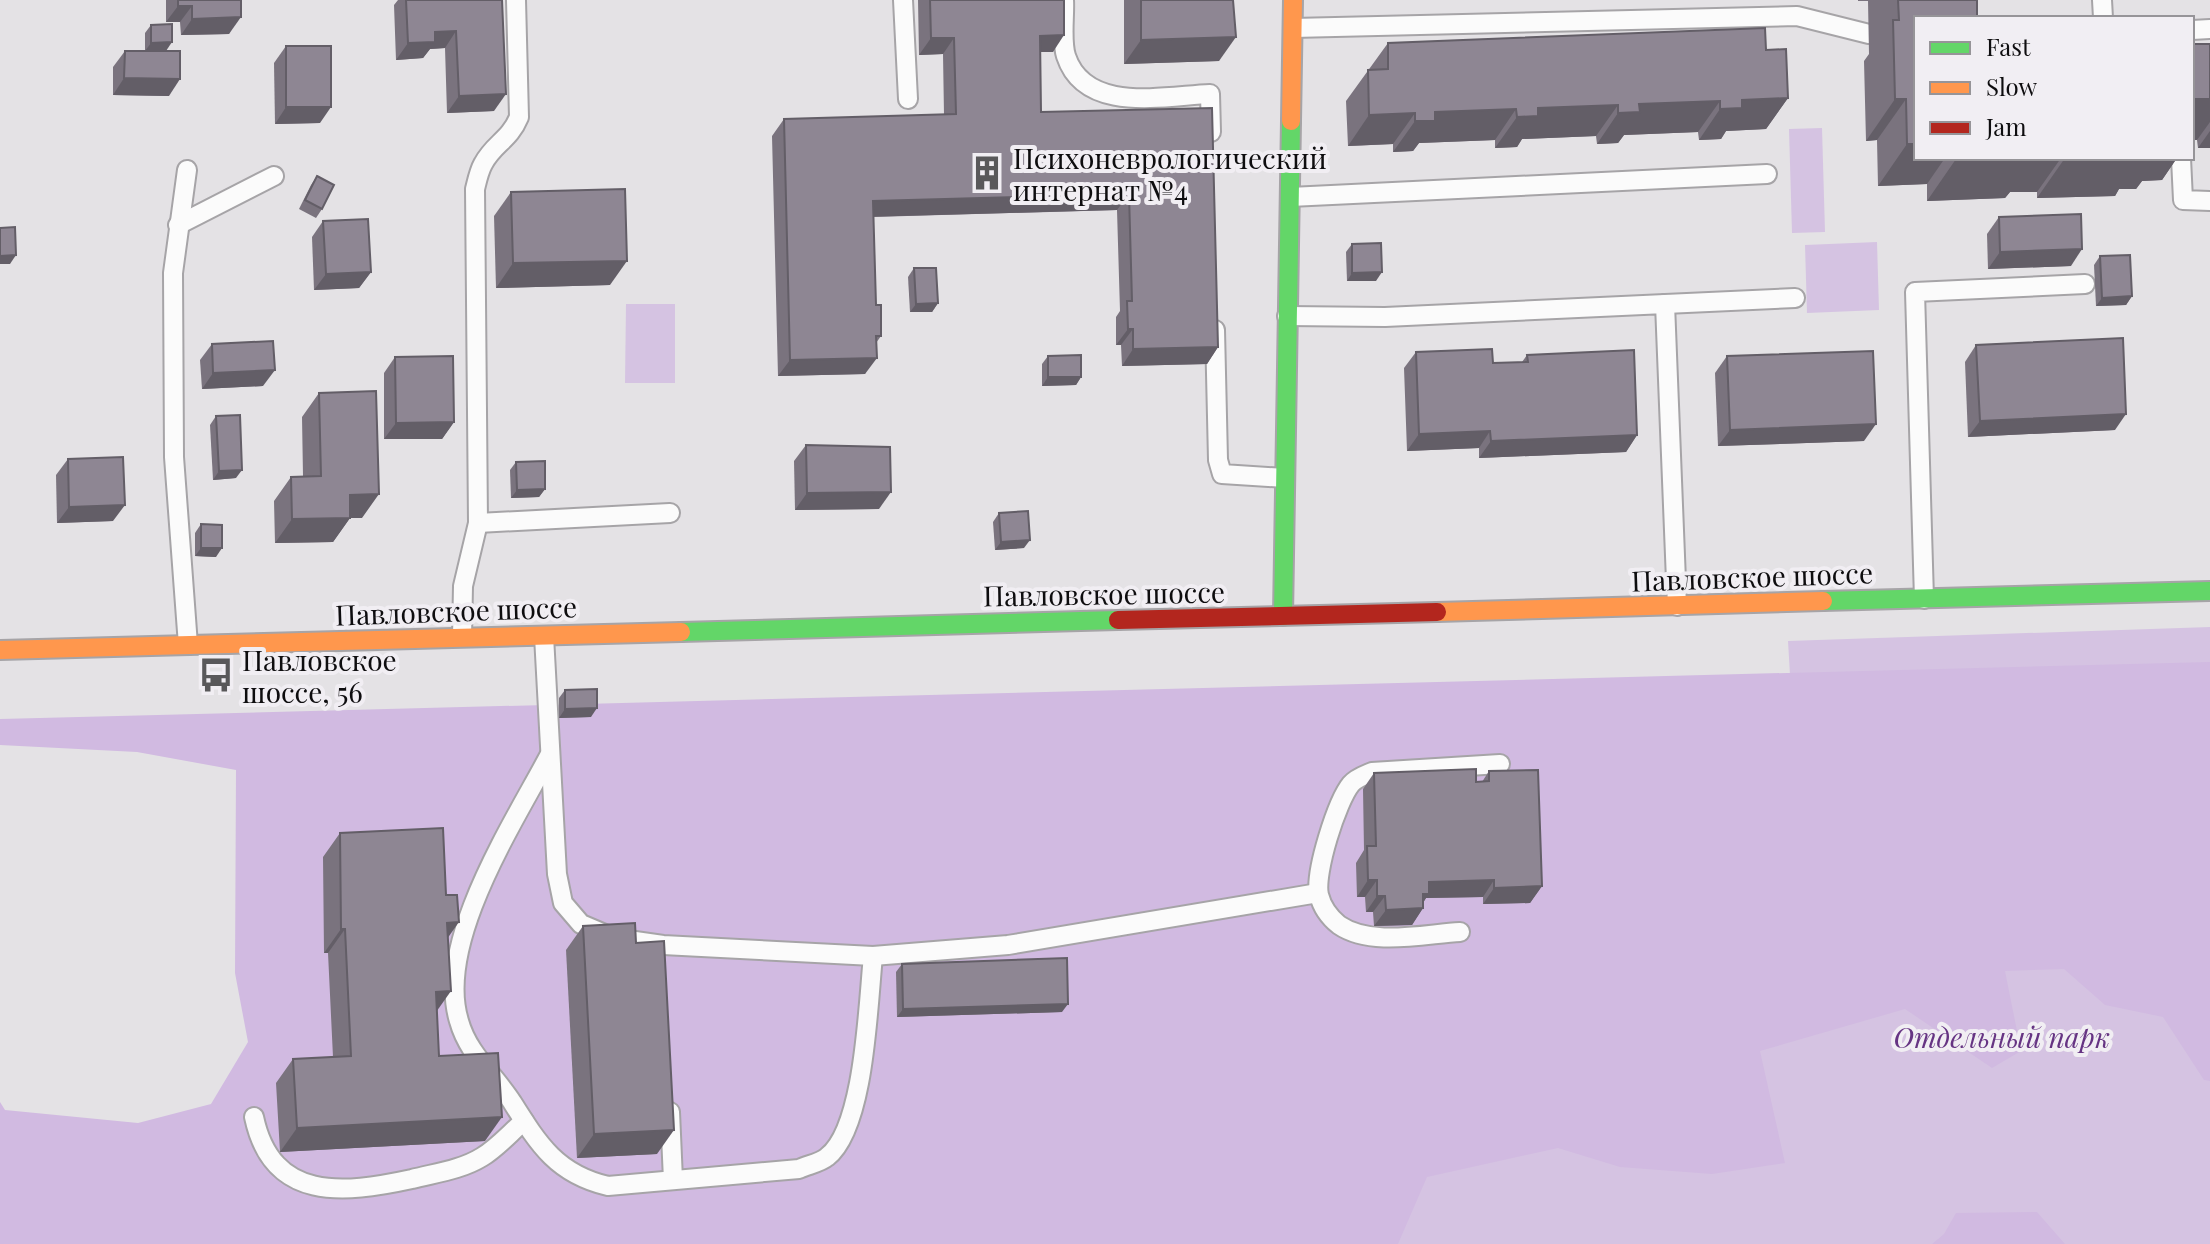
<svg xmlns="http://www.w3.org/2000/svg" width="2210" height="1244" viewBox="0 0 2210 1244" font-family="'Playfair Display',serif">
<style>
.green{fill:#d5c3e2}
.forest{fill:#d1bae1}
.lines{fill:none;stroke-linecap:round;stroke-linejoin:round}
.lane-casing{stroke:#a6a4a7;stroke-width:22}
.fast-casing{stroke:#a6a4a7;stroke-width:22}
.slow-casing{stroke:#a6a4a7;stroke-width:22}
.jam-casing{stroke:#a6a4a7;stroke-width:22}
.lane{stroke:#fbfbfb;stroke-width:18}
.fast{stroke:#63d668;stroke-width:18}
.slow{stroke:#ff974d;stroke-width:18}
.jam{stroke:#b3261e;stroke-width:18}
.wall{fill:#7a737e}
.shaded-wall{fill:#635e67}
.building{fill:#8e8693;stroke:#635e67;stroke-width:2}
.labels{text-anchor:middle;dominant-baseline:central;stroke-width:8;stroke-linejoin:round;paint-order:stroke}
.poi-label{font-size:28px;fill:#0e0d0f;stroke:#f1eef3;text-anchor:start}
.street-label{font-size:28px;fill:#0e0d0f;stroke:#f1eef3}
.park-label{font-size:28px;font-style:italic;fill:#663483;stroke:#f1eef3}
</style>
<rect width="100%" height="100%" fill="#e4e2e5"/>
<!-- green -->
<g class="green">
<path d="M1822,128L1825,232L1792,233L1789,129Z"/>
<path d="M1877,242L1879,310L1807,313L1805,245Z"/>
<path d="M626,304H675V383H625Z"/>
<path d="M2210,627V1244H675L1807,962L1788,641Z"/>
</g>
<!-- forest -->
<g class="forest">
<path d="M2210,662V1081L2204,1080L2163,1017L2105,1005L2064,969L2005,971L2021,1051L1992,1068L1905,1009L1760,1051L1785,1163L1712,1174L1620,1167L1558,1148L1427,1177L1398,1244H0V1102L5,1110L138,1123L211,1104L248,1042L235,973L236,770L137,752L0,745V719Z"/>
<path d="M2037,1212L2065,1244H1932L1944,1234L1956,1213Z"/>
</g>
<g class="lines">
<!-- lane casing -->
<g class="lane-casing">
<g id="lane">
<path d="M903,0L908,99"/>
<path d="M1064,0C1065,17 1061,40 1066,56C1085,114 1163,96 1210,94L1211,132"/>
<path d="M2102,0L2103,18"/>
<path d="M1293,28L1797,16L1869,34"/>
<path d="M2192,30L2210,29"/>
<path d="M2181,158L2183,200L2210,201"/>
<path d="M187,170L173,273L174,457L188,645"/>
<path d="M1290,197L1767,174"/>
<path d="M178,225L274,176"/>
<path d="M1665,304L1795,298"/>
<path d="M1287,316L1385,317L1665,304L1677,606"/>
<path d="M1215,330L1218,460L1222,474L1285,478"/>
<path d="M478,523L670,513"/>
<path d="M1924,599L1915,292L2085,284"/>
<path d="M544,636L557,874L563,903L581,924L614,938L663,945L873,956L1008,945L1318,893"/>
<path d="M462,637L463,586L478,523L475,189C477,181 479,171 483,164C494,143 509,141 519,117L516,0"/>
<path d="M549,756C513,824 435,943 459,1021C468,1054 494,1074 512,1102C539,1145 557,1174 608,1186L799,1169C807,1165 820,1163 827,1157C865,1128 868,1003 873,956"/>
<path d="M1460,932C1424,934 1371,947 1339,925C1329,917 1322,907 1319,895C1314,873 1337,801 1351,784C1356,778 1365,775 1372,772L1500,764"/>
<path d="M670,1112L673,1180"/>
<path d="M254,1117C272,1202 343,1194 412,1179C435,1173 461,1170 482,1157C497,1148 510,1133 524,1121"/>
</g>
</g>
<!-- fast casing -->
<g class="fast-casing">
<g id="fast">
<path d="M1823,601L2210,591"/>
<path d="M1283,616L1291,121"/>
<path d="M681,632L1118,620"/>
</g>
</g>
<!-- slow casing -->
<g class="slow-casing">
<g id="slow">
<path d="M1291,121L1293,0"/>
<path d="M1437,612L1823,601"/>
<path d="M0,650L681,632"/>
</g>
</g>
<!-- jam casing -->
<g class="jam-casing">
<path id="jam" d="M1118,620L1437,612"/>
</g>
<!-- lane -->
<use href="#lane" class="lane"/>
<!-- fast -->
<use href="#fast" class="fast"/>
<!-- slow -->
<use href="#slow" class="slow"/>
<!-- jam -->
<use href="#jam" class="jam"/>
</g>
<!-- wall -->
<g class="wall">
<path d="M166,0H241L229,34L181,35L180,22H166Z"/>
<path d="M398,0H502L494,111L447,113L445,48L430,49L423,58L396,60L394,5Z"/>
<path d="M918,0H1064L1053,52H1040L1041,112L1212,108L1218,347L1207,364L1122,366L1121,345H1116V317L1120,311L1117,210L873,217L876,305L881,336L876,343L865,374L778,376L772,136L784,119L944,115L943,54L919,55Z"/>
<path d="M1124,0H1233L1219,61L1124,64Z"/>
<path d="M1858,0H1977L1916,158H2177L2162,180L2142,181L2136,189H2119L2115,196L2037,198V192H2010L2005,198L1927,201V184L1878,186L1877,140L1866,141L1864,61L1869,54L1868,1H1858Z"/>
<path d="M151,25L166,51L169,96L113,95V67L125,51H145V33Z"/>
<path d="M1388,43L1766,50L1788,98L1766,129L1726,131L1721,139L1699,140L1698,132L1624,135L1618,143L1597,144L1596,136L1522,139L1517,147L1495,148V140L1419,143L1413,151L1393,152V144L1348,146L1346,101Z"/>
<path d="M2210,44V148H2198L2197,140Z"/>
<path d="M286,46L320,123L275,124L274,63Z"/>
<path d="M317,176L322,209L316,218L299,209L311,185Z"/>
<path d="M511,192L610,285L496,288L494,216Z"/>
<path d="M1999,217L2071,266L1988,269L1987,234Z"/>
<path d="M323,221L371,272L359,288L314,290L312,237Z"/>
<path d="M1352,244L1376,281H1347L1346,252Z"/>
<path d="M2100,256L2132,296L2126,305L2096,306L2094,265Z"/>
<path d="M914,268L938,303L932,312H910L908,277Z"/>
<path d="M212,344L263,386L202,389L200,360Z"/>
<path d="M1976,345L2115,430L1968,437L1965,362Z"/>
<path d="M1416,352L1493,363L1522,362L1527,355L1637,435L1626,452L1479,458V448L1407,451L1404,368Z"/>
<path d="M1048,356L1081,377L1076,385L1042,386V364Z"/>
<path d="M1727,356L1864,441L1718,446L1715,373Z"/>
<path d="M395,357L454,422L442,439H384V373Z"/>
<path d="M319,393L362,518H350L333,542L275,543L274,501L291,477L303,476L302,417Z"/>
<path d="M216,416L236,478L213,480L210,425Z"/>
<path d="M806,445L879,509L795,510L794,461Z"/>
<path d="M68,459L113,521L57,523L56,475Z"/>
<path d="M516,462L545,489L539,497L511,498L510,470Z"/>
<path d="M999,513L1024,548L995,550L993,522Z"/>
<path d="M201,524L216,557L195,556V533Z"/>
<path d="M565,690L591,717L559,718V698Z"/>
<path d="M1489,771L1542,886L1530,903L1483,904V897L1426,898L1423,903V908L1412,925L1374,926L1373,912H1366L1365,897H1357L1356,863L1364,850L1363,789L1374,773L1476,782H1482Z"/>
<path d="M340,833L448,938L437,1010L439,1056L485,1141L280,1152L276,1083L293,1059L333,1057L328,953H324L323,857Z"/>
<path d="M583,926L657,1154L577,1158L566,950Z"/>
<path d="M902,964L1062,1012L897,1017L896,972Z"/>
</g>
<!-- shaded-wall -->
<g class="shaded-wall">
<path d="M178,6H192L180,22H166Z"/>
<path d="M241,17L229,34L181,35L192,19Z"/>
<path d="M456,31L445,48L430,49L423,58L396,60L408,43L435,32Z"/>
<path d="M1064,35L1053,52H1028L1040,36Z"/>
<path d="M1236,37L1219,61L1124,64L1141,40Z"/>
<path d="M931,38H954L943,54L919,55Z"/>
<path d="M172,42L166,51H145L151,43Z"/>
<path d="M124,78L180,79L169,96L113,95Z"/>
<path d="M506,94L494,111L447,113L459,96Z"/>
<path d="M1788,98L1766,129L1726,131L1721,139L1699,140L1720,109L1742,100Z"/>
<path d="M1895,99H1906L1877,140L1866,141Z"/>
<path d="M2193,99H2210V122L2197,140H2192V101Z"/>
<path d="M1720,101L1698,132L1624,135L1618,143L1597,144L1618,113L1639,104Z"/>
<path d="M1618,105L1596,136L1522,139L1517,147L1495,148L1517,117L1538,108Z"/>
<path d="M286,107H331L320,123L275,124Z"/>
<path d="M1516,109L1495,140L1419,143L1413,151L1393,152L1415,121L1435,112Z"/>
<path d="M1415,113L1393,144L1348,146L1369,115Z"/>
<path d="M2210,131V148H2198Z"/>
<path d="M1907,144H1916V158H1945L1927,184L1878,186Z"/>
<path d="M1993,158H2061L2037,192H2010L2005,198L1927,201L1956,159Z"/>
<path d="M2065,158H2177L2162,180L2142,181L2136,189H2119L2115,196L2037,198Z"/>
<path d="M1129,194L1117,210L861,217L873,201Z"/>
<path d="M2082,249L2071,266L1988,269L2000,252Z"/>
<path d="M16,255L10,264H0V256Z"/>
<path d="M627,261L610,285L496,288L513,263Z"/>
<path d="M371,272L359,288L314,290L326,274Z"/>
<path d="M1382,272L1376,281H1347L1352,273Z"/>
<path d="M2132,296L2126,305L2096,306L2102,298Z"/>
<path d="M938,303L932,312H910L916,304Z"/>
<path d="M1128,329H1133L1121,345H1116Z"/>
<path d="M1218,347L1207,364L1122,366L1133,349Z"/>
<path d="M877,358L865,374L778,376L790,360Z"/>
<path d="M275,370L263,386L202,389L213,373Z"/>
<path d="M1048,377H1081L1076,385L1042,386Z"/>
<path d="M2126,414L2115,430L1968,437L1980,421Z"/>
<path d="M454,422L442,439H384L396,423Z"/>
<path d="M1876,424L1864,441L1718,446L1730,430Z"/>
<path d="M1490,431L1479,448L1407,451L1419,434Z"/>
<path d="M1637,435L1626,452L1479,458L1491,441Z"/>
<path d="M242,470L236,478L213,480L219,471Z"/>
<path d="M545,489L539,497L511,498L517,490Z"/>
<path d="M891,492L879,509L795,510L807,493Z"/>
<path d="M379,494L362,518H350L333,542L275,543L292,519L350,495Z"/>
<path d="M125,505L113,521L57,523L69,507Z"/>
<path d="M1030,540L1024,548L995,550L1001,542Z"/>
<path d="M201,548H222L216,557L195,556Z"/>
<path d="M597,708L591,717L559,718L565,709Z"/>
<path d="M1368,880H1377L1365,897H1357Z"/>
<path d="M1494,880L1483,897L1426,898L1419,909L1423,908L1412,925L1374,926L1386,910L1429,882Z"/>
<path d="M1542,886L1530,903L1483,904L1494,888Z"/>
<path d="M1377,896H1385L1373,912H1366Z"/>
<path d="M459,922L442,946L447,923Z"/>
<path d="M341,929H345L328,953H324Z"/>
<path d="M451,991L434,1015L436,992Z"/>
<path d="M1068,1004L1062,1012L897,1017L903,1009Z"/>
<path d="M502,1117L485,1141L280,1152L297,1128Z"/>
<path d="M674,1130L657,1154L577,1158L594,1134Z"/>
</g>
<!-- building -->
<g class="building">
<path d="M178,0H241V17L192,19V6H178Z"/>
<path d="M406,0H502L506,94L459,96L456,31L435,32V42L408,43Z"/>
<path d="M930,0H1064V35L1040,36L1041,112L1212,108L1218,347L1133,349V329H1128L1127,301H1132L1129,194L873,201L876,305H881V336H876L877,358L790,360L784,119L956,114L954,38H931Z"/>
<path d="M1141,0H1233L1236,37L1141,40Z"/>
<path d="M1898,0H1977V18H1916V144H1907L1906,99H1895L1893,20H1899Z"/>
<path d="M172,24V42L151,43V25Z"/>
<path d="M1765,28L1766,50L1786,49L1788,98L1742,100V108L1720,109V101L1639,104L1640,112L1618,113V105L1538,108V116L1517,117L1516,109L1435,112V121H1415V113L1369,115L1368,70L1388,69V43Z"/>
<path d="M2192,44H2210V99H2193L2192,122Z"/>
<rect x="286" y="46" width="45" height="61"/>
<path d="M125,51H180V79L124,78Z"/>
<path d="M1956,158H1994L1956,159Z"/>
<path d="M317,176L334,185L322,209L305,200Z"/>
<path d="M625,189L627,261L513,263L511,192Z"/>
<path d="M2081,214L2082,249L2000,252L1999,217Z"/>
<path d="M368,219L371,272L326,274L323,221Z"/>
<path d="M15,227L16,255L0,256V228Z"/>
<path d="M1381,243L1382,272L1352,273V244Z"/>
<path d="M2130,255L2132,296L2102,298L2100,256Z"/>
<path d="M914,268H936L938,303L916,304Z"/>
<path d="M2123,338L2126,414L1980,421L1976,345Z"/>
<path d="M273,341L275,370L213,373L212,344Z"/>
<path d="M1492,349L1493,363L1528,362L1527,355L1634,350L1637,435L1491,441L1490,431L1419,434L1416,352Z"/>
<path d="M1873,351L1876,424L1730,430L1727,356Z"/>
<path d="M1081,355V377H1048V356Z"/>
<path d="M453,356L454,422L396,423L395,357Z"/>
<path d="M376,391L379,494L350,495V518L292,519L291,477L321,476L319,393Z"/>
<path d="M240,415L242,470L219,471L216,416Z"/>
<path d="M806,445L890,447L891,492L807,493Z"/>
<path d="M123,457L125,505L69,507L68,459Z"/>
<path d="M545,461V489L517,490L516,462Z"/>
<path d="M1028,511L1030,540L1001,542L999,513Z"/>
<path d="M201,524L222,525V548H201Z"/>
<path d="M597,689V708L565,709V690Z"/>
<path d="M1476,769V782L1489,781V771L1538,770L1542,886L1494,888V880L1429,882V894H1423V908L1386,910L1385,896H1377V880H1368L1367,846H1376L1374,773Z"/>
<path d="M443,828L446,895H457L459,922L447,923L451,991L436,992L439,1056L498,1053L502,1117L297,1128L293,1059L351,1056L345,929H341L340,833Z"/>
<path d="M635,923L636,943L664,941L674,1130L594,1134L583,926Z"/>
<path d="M1067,958L1068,1004L903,1009L902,964Z"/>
</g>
<!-- icons -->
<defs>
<g id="building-bare" transform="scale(2.76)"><path d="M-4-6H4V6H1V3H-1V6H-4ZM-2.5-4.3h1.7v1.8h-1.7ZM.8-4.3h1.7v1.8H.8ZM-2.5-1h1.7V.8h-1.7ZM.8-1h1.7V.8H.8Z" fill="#59585a" stroke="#f1eef3" stroke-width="2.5" paint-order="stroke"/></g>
<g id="bus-bare" transform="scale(2.76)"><path d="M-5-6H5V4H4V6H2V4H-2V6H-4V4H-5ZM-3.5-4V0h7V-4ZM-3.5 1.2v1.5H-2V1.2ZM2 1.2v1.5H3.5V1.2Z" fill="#59585a" stroke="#f1eef3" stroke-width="2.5" paint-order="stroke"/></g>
</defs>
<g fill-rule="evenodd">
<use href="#building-bare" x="987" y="173"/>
<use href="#bus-bare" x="216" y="675"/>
</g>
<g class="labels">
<!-- poi labels -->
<g class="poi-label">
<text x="1013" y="157">Психоневрологический<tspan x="1013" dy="32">интернат №4</tspan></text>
<text x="242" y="659">Павловское<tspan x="242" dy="32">шоссе, 56</tspan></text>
</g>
<!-- street labels -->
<g class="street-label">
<text transform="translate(1752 576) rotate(-2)">Павловское шоссе</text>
<text transform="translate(1104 593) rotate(-1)">Павловское шоссе</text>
<text transform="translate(456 610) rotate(-2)">Павловское шоссе</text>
</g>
<!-- park labels -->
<g class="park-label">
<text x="2002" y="1036">Отдельный парк</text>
</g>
</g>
<!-- legend -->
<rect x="1914" y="16" width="280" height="144" fill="#f1eef3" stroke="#969498" stroke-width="2"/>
<rect x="1930" y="42" width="40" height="12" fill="#63d668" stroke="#969498" stroke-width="2"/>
<text x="1986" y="56" font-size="24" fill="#0e0d0f">Fast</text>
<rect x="1930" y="82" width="40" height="12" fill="#ff974d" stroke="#969498" stroke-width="2"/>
<text x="1986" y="96" font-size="24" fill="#0e0d0f">Slow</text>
<rect x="1930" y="122" width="40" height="12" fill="#b3261e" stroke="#969498" stroke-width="2"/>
<text x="1986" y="136" font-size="24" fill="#0e0d0f">Jam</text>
</svg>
